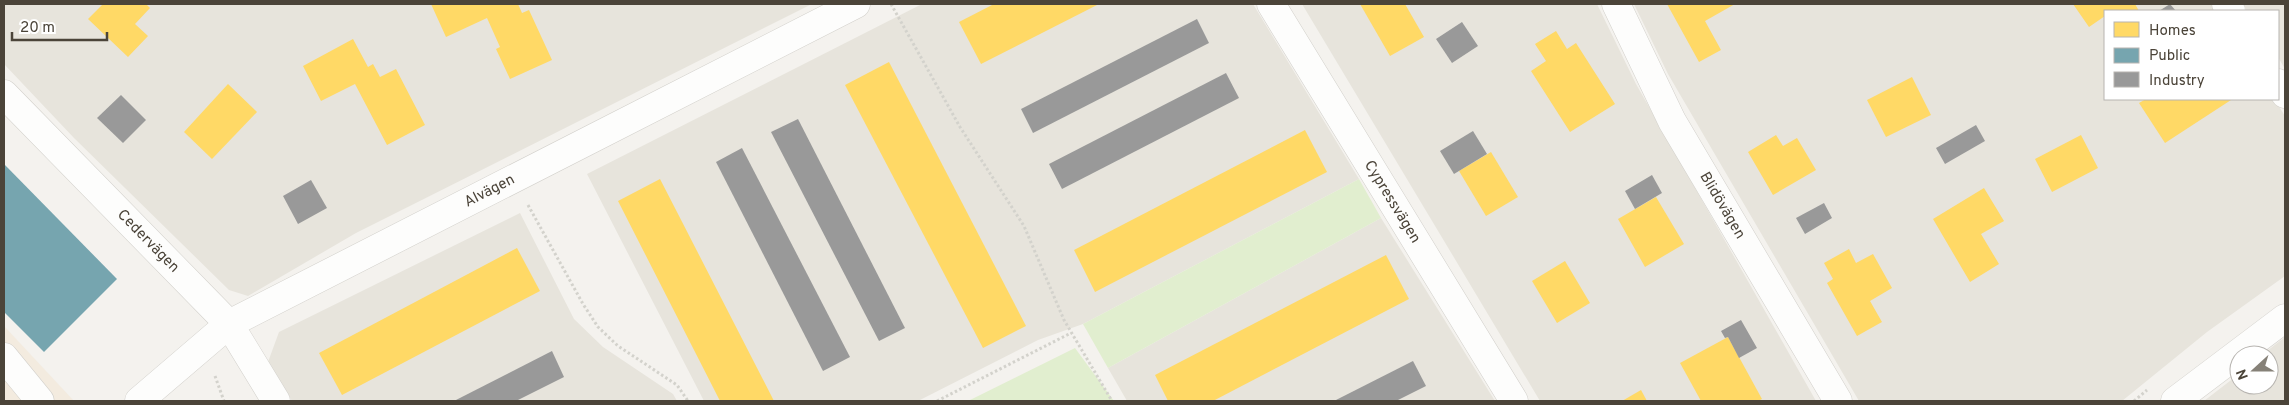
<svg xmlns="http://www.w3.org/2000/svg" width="2289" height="405" viewBox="0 0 2289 405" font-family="Overpass,sans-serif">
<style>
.residential{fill:#e7e4dc}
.commercial{fill:#f3ebdf}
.green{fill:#e1eecf}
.homes{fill:#ffd966}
.public{fill:#76a5af}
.industry{fill:#999}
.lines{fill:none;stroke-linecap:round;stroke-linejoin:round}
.minor-casing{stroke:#d2d0cb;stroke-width:29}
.path{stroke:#d3d2cc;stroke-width:3;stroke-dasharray:2.5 2.5;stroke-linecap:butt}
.minor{stroke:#fdfdfc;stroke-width:28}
.labels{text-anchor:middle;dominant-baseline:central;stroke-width:5;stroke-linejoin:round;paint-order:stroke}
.street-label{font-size:15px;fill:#4b4439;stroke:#fff}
</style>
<rect width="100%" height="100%" fill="#f4f2ee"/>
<!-- residential -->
<g class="residential">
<path d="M4,4H812L356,233L248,296L229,290L74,138L4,64Z"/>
<path d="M922,4H1253L1359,179L1083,324L1038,340L918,401H704L587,174Z"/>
<path d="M1302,4H1597L1636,84L1816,401H1540Z"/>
<path d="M1634,4H2213L2218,11H2105V99H2274L2285,116V276L2207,332L2122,401H1859L1668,74Z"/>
<path d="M2242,4H2285V69L2278,57V11H2247Z"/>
<path d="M520,213L574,319L603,347L673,394L677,401H292L268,362L279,332Z"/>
<path d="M1381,218L1495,401H1127L1108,368Z"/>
<path d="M2285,337V401H2204L2239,374V385H2269V355H2262Z"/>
</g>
<!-- commercial -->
<path class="commercial" d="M4,326L74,401H4Z"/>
<!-- green -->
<g class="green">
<path d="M1359,179L1381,218L1108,368L1083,324Z"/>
<path d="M1075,348L1114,401H968Z"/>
</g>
<!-- homes -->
<g class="homes">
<path d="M103,4H146L150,8L135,24L148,36L128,57L88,19Z"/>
<path d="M431,4H518L522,13L529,10L552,60L510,79L496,49L500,47L487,18L446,37Z"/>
<path d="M994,4H1099L981,64L959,22Z"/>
<path d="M1360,4H1405L1424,37L1390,56Z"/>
<path d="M1667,4H1735L1705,21L1721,50L1699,62Z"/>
<path d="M2073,4H2135L2139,11H2105V16L2089,27Z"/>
<path d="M1556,31L1567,49L1576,43L1615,104L1570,132L1531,71L1546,61L1535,44Z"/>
<path d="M353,39L368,67L373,64L380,77L396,69L425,125L387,145L355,84L321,101L303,66Z"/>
<path d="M889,62L1026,326L983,348L845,85Z"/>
<path d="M1912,77L1931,115L1886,137L1867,100Z"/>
<path d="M228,84L257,112L212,159L184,132Z"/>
<path d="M2146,99H2230L2231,100L2165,143L2139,103Z"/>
<path d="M1305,130L1327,172L1095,292L1074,250Z"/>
<path d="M1776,135L1783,146L1797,138L1816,170L1773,195L1748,152Z"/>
<path d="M2081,135L2098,168L2052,192L2035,159Z"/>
<path d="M1491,152L1518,197L1486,216L1459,171Z"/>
<path d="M660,179L677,212L774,401H720L719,399L618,201Z"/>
<path d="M1984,188L2004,221L1981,234L1999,264L1970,282L1933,219Z"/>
<path d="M1656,197L1684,244L1645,267L1618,219Z"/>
<path d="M517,248L540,291L342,395L319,353Z"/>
<path d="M1849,249L1856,263L1873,254L1892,288L1870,301L1882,322L1857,336L1827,283L1833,279L1824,263Z"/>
<path d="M1386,255L1409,299L1213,401H1168L1155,375Z"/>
<path d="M1565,261L1590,303L1557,323L1532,281Z"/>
<path d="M1728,337L1762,399L1758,401H1701L1680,363Z"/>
<path d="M1641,390L1647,401H1622Z"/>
</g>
<!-- public -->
<path class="public" d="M4,164L117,279L44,352L4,312Z"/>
<!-- industry -->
<g class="industry">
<path d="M2170,4L2176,11H2159Z"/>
<path d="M1197,19L1209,43L1033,133L1021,109Z"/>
<path d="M1462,22L1478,46L1452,63L1436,39Z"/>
<path d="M1226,73L1239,98L1062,189L1049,164Z"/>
<path d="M121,95L146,120L123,143L97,118Z"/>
<path d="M798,119L905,328L879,341L771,132Z"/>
<path d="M1976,125L1985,141L1945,164L1936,148Z"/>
<path d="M1473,131L1487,154L1454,174L1440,151Z"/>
<path d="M742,148L850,357L823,371L716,162Z"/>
<path d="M1652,175L1662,193L1635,209L1625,191Z"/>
<path d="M311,180L327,208L298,224L283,196Z"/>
<path d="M1824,203L1832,218L1805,234L1796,218Z"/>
<path d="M1741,320L1757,348L1739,358L1728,337L1725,338L1721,331Z"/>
<path d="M552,351L564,377L516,401H454Z"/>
<path d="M1413,361L1426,386L1396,401H1334Z"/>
</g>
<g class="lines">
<!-- minor casing -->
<g class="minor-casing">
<g id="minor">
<path id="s1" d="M1271,4L1514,401"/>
<path id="s2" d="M1616,4L1672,121L1838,401"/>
<path d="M2226,4L2231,11"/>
<path d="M2278,83L2285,94"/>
<path id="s3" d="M4,94L229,324L276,401"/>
<path d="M4,357L40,401"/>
<path id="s4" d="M139,401L229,324L856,4"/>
<path d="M2175,401L2285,318"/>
</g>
</g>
<!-- path -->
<g class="path">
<path d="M891,4L960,127L1024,226L1064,320L1112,401"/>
<path d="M528,205L583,304L598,327L618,346L677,385L688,401"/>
<path d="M215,376L224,401"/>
<path d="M937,401L1071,333"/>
<path d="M2134,401L2147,390"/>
</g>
<!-- minor -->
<use href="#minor" class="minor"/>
</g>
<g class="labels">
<!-- street labels -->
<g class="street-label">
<text stroke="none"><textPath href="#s4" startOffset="411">Alvägen</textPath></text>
<text stroke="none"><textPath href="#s1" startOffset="232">Cypressvägen</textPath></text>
<text stroke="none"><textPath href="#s2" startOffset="228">Blidövägen</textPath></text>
<text stroke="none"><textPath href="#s3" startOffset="206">Cedervägen</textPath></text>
</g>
</g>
<!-- border -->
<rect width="2289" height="405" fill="none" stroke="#4b4439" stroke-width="10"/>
<!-- legend -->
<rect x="2104" y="10" width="175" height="90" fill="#ffffff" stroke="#b7b4b0"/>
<rect x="2114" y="22" width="25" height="15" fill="#ffd966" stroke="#b7b4b0"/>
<text x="2149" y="35" font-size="15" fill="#4b4439">Homes</text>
<rect x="2114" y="48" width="25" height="15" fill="#76a5af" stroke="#b7b4b0"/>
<text x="2149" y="60" font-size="15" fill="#4b4439">Public</text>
<rect x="2114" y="72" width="25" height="15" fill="#999999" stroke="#b7b4b0"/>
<text x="2149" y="85" font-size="15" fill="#4b4439">Industry</text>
<!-- north arrow -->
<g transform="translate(2254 370) rotate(249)"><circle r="24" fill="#ffffff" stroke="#b7b4b0"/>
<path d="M0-4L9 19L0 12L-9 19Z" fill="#868178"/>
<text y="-8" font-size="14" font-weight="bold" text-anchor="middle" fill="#4b4439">N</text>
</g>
<!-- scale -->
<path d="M12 32v8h95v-8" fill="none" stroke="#4b4439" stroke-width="2.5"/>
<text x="20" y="32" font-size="15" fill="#4b4439" stroke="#ffffff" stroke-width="4" paint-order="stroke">20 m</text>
</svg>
